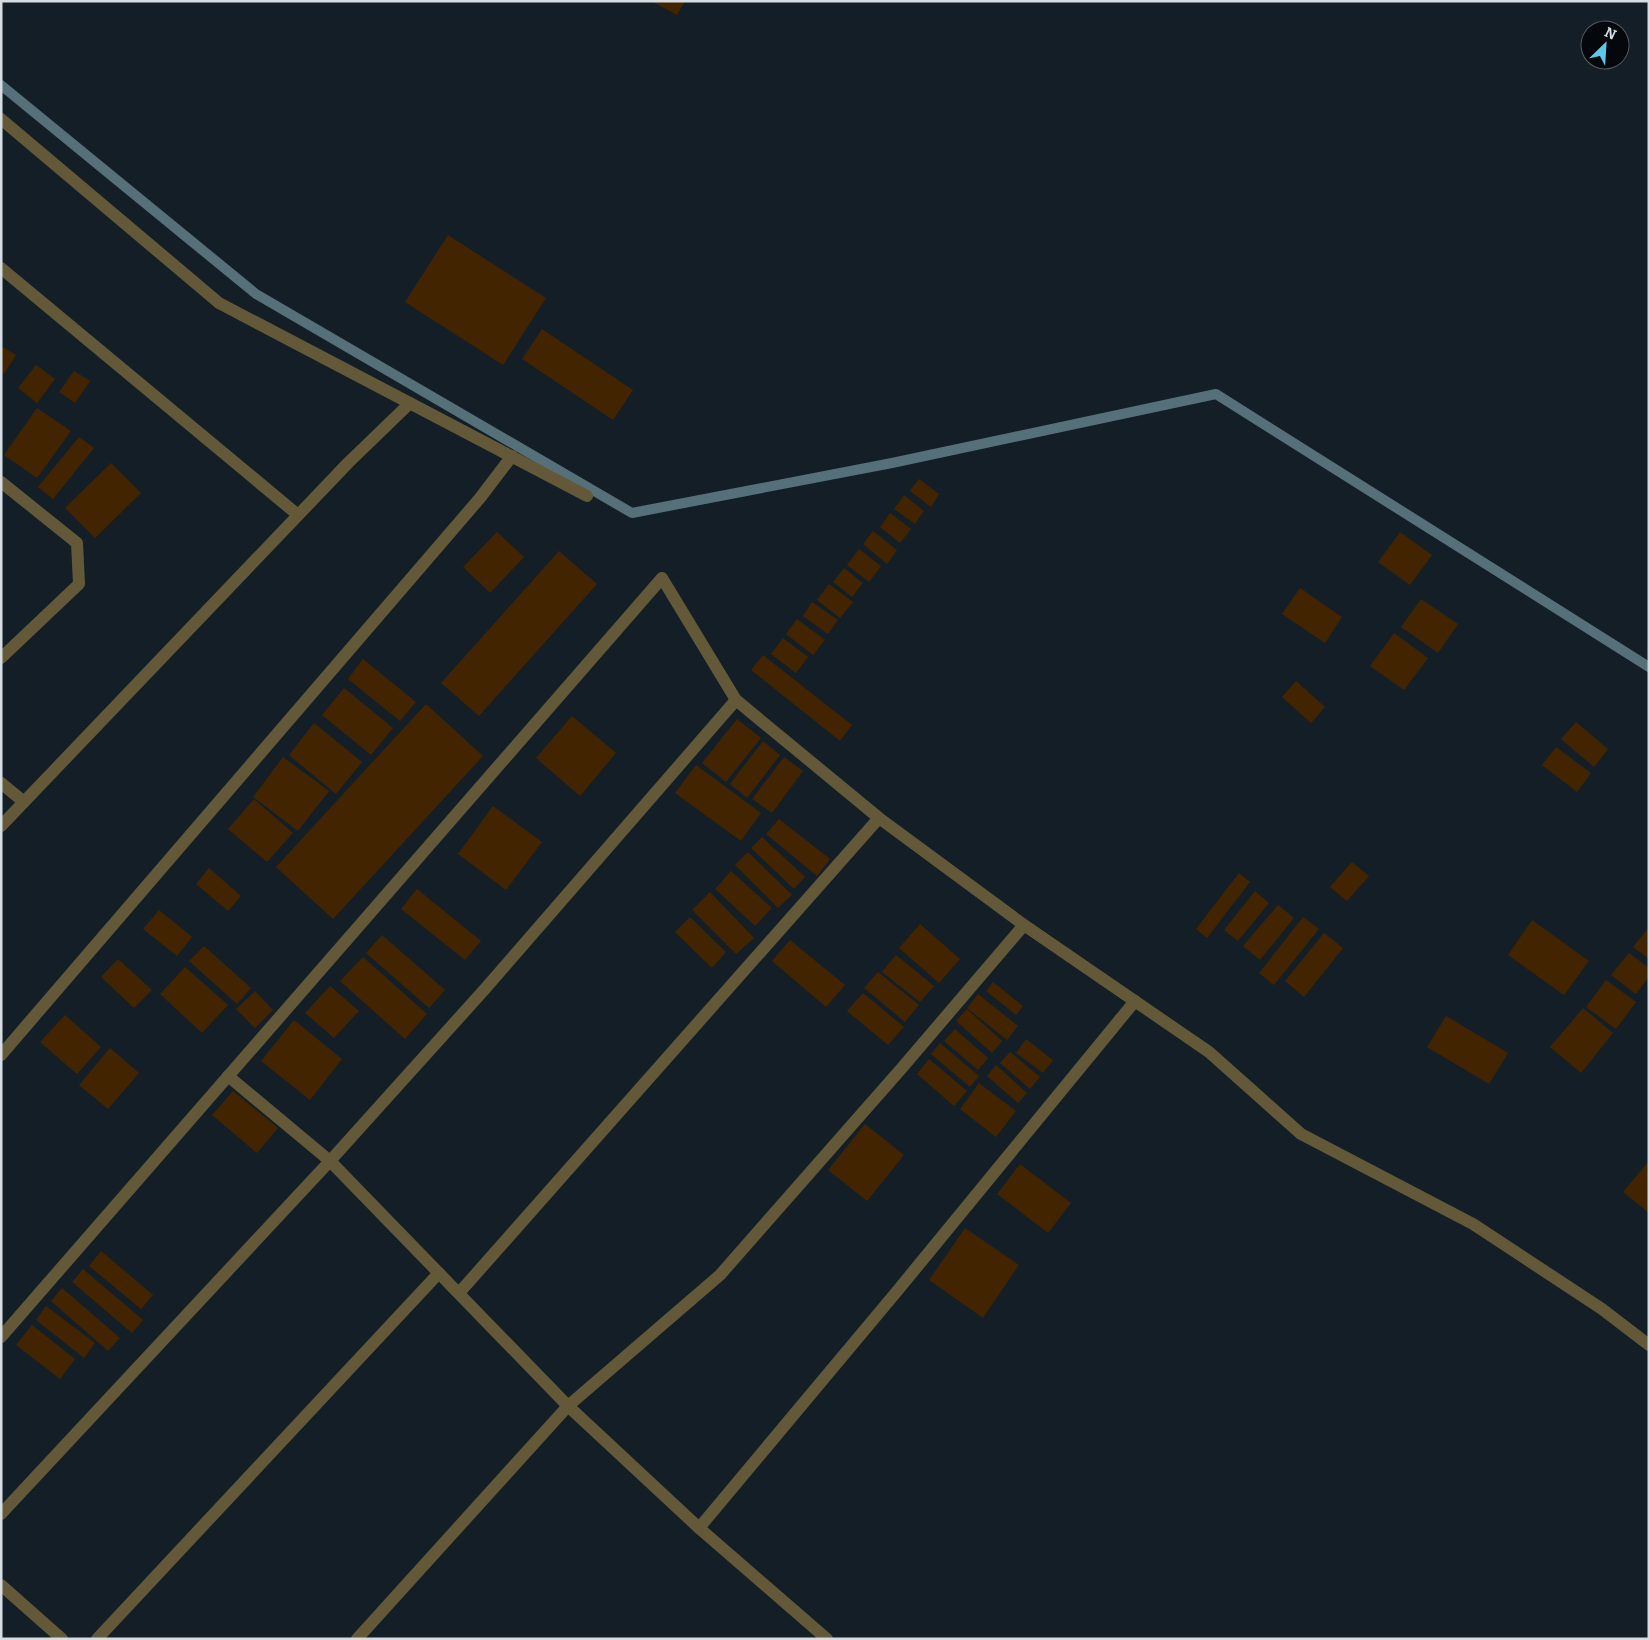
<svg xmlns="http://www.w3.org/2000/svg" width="1650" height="1640" viewBox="0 0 1650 1640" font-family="Bitter,serif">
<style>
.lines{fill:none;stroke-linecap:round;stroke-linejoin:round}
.stream{stroke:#557078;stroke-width:10}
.building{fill:#422500}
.minor{stroke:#635939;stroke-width:12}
</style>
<rect width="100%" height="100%" fill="#131e27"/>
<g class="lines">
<!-- stream -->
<path class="stream" d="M1,85L256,294L632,513L892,463L1216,394L1649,667"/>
</g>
<!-- building -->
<g class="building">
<path d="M651,1H685L677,15Z"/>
<path d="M448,235L546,298L503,365L405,302Z"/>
<path d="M542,329L633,390L613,420L522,359Z"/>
<path d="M1,346L16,355L4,374L1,372Z"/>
<path d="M36,365L55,379L37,403L18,388Z"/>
<path d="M74,371L90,381L75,403L59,392Z"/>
<path d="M37,408L71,431L37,478L4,455Z"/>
<path d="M79,437L94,448L53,499L38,487Z"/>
<path d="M111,463L141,493L95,538L65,508Z"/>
<path d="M919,479L939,494L931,507L910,491Z"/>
<path d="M904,495L924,511L915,524L894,509Z"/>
<path d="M890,513L911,529L900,543L880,527Z"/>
<path d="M873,531L897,550L887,564L863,544Z"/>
<path d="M497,532L524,557L490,593L463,567Z"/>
<path d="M1400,532L1432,555L1410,585L1378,562Z"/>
<path d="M859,549L881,566L869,582L847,565Z"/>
<path d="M559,551L597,584L479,716L441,683Z"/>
<path d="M844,568L863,583L852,597L833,582Z"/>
<path d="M829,584L853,602L840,618L817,600Z"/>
<path d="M1300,588L1342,617L1325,643L1282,614Z"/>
<path d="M1421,599L1458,624L1438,653L1401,627Z"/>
<path d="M812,602L838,620L828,634L803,616Z"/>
<path d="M797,619L825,640L813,655L786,634Z"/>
<path d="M1394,633L1428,658L1404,690L1370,666Z"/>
<path d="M783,638L808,657L796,673L771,654Z"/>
<path d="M763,655L852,725L840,741L751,670Z"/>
<path d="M363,659L416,702L400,721L348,679Z"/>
<path d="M1296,681L1325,707L1311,723L1282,697Z"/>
<path d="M344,688L393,728L371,755L322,715Z"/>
<path d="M426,704L483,756L333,919L276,867Z"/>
<path d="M572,716L616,753L580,796L536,758Z"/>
<path d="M737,719L761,738L726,782L702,763Z"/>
<path d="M1576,722L1608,749L1594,767L1561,739Z"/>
<path d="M314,723L362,762L336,794L289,755Z"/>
<path d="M763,741L780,755L747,798L730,784Z"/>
<path d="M1556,747L1591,773L1577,792L1542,765Z"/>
<path d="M283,757L329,791L298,831L253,797Z"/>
<path d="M784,757L803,771L772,813L752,799Z"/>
<path d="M696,765L761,813L741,841L675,793Z"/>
<path d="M254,799L293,833L267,862L228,829Z"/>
<path d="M493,806L542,842L506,890L458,854Z"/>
<path d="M779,819L830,859L817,876L766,834Z"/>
<path d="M762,837L805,877L794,889L751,848Z"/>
<path d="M748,852L792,895L778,908L735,865Z"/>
<path d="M1352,862L1369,876L1347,901L1330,887Z"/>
<path d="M209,868L241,896L228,911L196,884Z"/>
<path d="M731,871L772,908L755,926L715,889Z"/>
<path d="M1239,873L1250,882L1207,938L1196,929Z"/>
<path d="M417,889L481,941L465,960L401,909Z"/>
<path d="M1255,891L1269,903L1238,941L1224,930Z"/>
<path d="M710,892L754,938L736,954L692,910Z"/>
<path d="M1278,905L1294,918L1260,960L1243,946Z"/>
<path d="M159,910L192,937L177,956L143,929Z"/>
<path d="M690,917L726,952L712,968L675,932Z"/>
<path d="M1303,917L1319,929L1274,985L1259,973Z"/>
<path d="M1532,920L1589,961L1564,995L1508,955Z"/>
<path d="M920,924L960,959L939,983L899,948Z"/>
<path d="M1649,927V959L1633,947Z"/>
<path d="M1324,933L1343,948L1304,997L1285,981Z"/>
<path d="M382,935L445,990L429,1008L366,953Z"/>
<path d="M790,940L845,985L826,1007L772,961Z"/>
<path d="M204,946L251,988L237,1004L189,961Z"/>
<path d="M1629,953L1649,968V977L1636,994L1611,975Z"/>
<path d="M896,955L934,986L920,1002L882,972Z"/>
<path d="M363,957L427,1014L405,1039L340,981Z"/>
<path d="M118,959L152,990L134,1008L101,977Z"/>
<path d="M185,967L228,1005L202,1033L160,994Z"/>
<path d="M878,972L919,1005L905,1022L864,988Z"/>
<path d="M1606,980L1636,1002L1616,1029L1586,1007Z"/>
<path d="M993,982L1023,1006L1016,1015L986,991Z"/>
<path d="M330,986L359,1011L334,1038L305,1013Z"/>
<path d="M255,991L273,1010L255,1028L236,1009Z"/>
<path d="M863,993L904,1027L888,1045L847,1011Z"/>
<path d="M978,994L1018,1026L1007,1040L967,1008Z"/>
<path d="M1583,1008L1613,1033L1581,1073L1550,1047Z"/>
<path d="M967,1009L1002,1041L992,1053L956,1021Z"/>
<path d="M65,1015L101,1047L77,1074L40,1042Z"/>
<path d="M1446,1016L1508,1053L1489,1084L1427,1047Z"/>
<path d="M294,1020L342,1059L310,1100L261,1061Z"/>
<path d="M955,1029L988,1058L978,1070L944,1041Z"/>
<path d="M1026,1039L1053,1060L1043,1073L1016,1053Z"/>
<path d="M940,1043L979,1076L970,1087L931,1054Z"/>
<path d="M110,1048L139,1073L108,1109L79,1085Z"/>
<path d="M1010,1052L1040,1077L1030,1089L1000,1063Z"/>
<path d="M929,1059L967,1091L954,1106L917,1074Z"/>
<path d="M996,1065L1027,1093L1018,1103L987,1076Z"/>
<path d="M979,1083L1016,1111L996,1137L960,1109Z"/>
<path d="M233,1091L278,1128L257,1153L212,1115Z"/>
<path d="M865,1124L904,1155L867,1201L828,1170Z"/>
<path d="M1649,1161V1213L1623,1192Z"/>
<path d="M1020,1164L1071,1203L1048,1233L997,1194Z"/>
<path d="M965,1228L1019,1265L983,1318L929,1280Z"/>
<path d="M101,1251L153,1295L141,1309L89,1266Z"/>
<path d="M83,1269L143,1320L132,1333L72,1282Z"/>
<path d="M62,1288L120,1338L108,1351L51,1301Z"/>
<path d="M46,1306L95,1343L84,1358L36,1320Z"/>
<path d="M32,1325L75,1359L60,1379L16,1345Z"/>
</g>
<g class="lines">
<!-- minor -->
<g class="minor">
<path d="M1,119L219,303L587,496"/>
<path d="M1,268L298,515"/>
<path d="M1,482L77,543L79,584L1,658"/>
<path d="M1,783L24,802"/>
<path d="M1,826L348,463L410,403"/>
<path d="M1,1055L480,498L512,456"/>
<path d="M228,1076L330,1161L568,1406L699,1528L827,1639"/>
<path d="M459,1293L879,818"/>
<path d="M1,1337L662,578L736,700L879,818L1024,925L1209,1052L1301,1134L1473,1224L1602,1309L1649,1345"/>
<path d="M1,1514L330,1161L484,990L736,700"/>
<path d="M699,1528L898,1290L1135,1001"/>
<path d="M1,1585L62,1639"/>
<path d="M97,1639L439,1273"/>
<path d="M357,1639L568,1406L720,1275L901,1069L1024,925"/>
</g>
</g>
<!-- border -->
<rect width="1650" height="1640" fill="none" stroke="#d5dce2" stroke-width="5"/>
<!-- north arrow -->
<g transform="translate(1605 45) rotate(25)"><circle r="24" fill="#04070b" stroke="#585c61"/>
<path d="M0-4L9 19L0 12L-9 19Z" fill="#5bc8e7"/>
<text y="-8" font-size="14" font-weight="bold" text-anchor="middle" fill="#d5dce2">N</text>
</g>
</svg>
